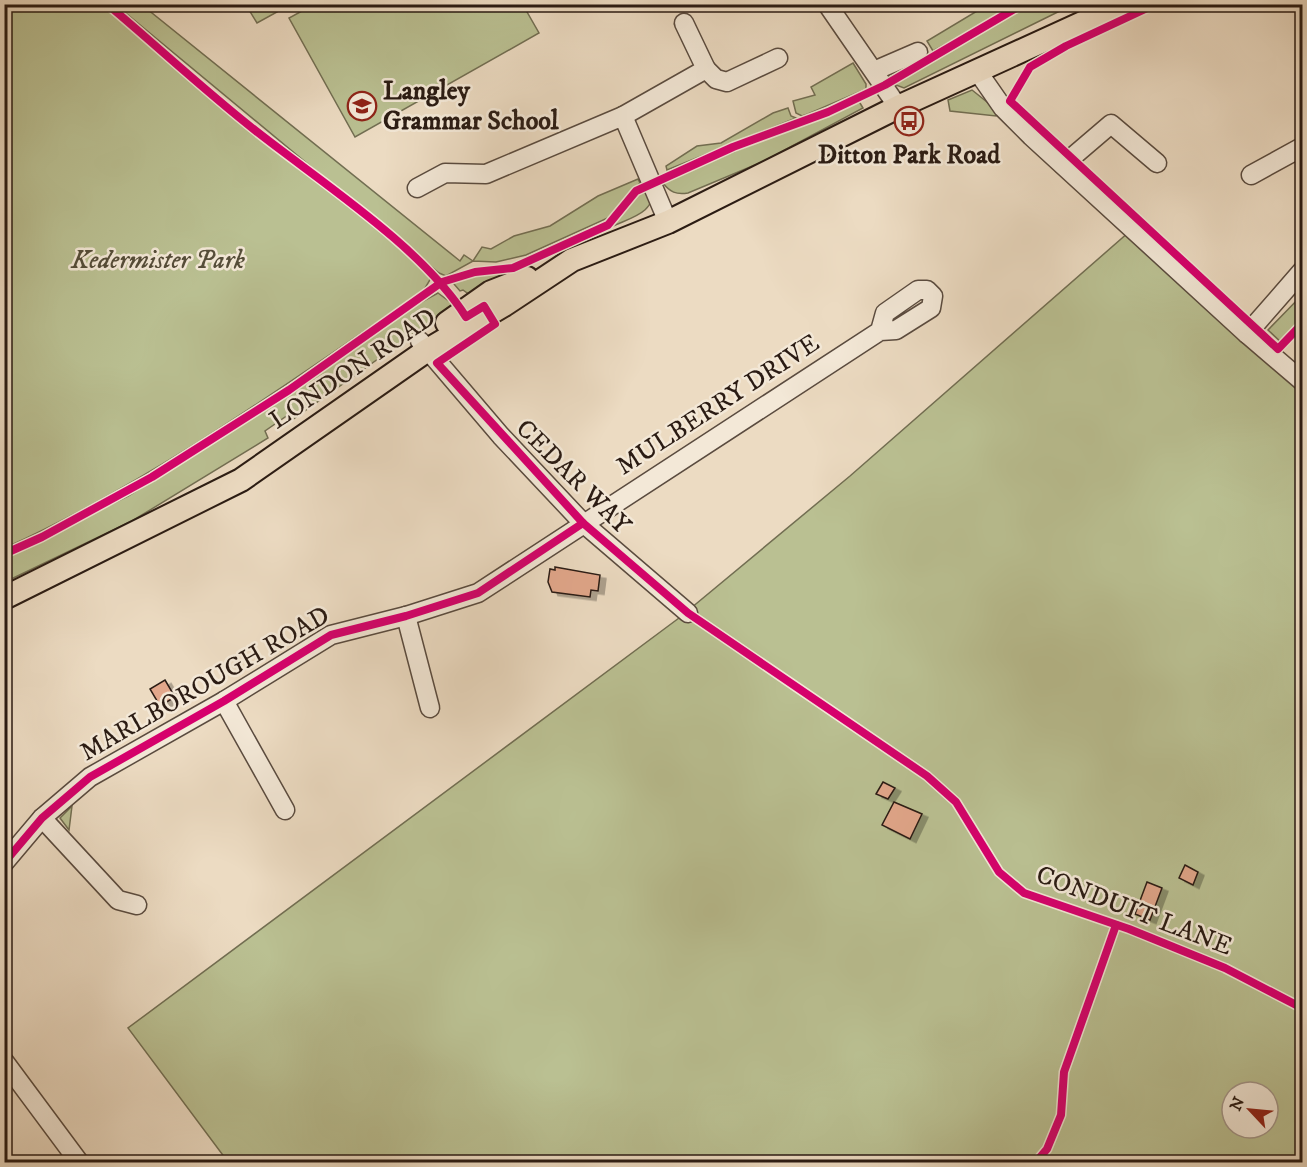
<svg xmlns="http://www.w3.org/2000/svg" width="1307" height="1167" viewBox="0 0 1307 1167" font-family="'IM FELL DW Pica',serif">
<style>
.green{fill:#bac092;stroke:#726e52;stroke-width:1.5;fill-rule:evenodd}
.building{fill:#e2a78b;stroke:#2a1b13;stroke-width:1.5;filter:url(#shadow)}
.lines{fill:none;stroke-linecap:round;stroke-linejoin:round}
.minor-casing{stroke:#5a4b3f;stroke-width:21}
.major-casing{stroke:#2a1b13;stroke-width:26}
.minor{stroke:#f3e8d7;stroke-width:18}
.major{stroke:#ecdbc2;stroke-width:22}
.cycleway-casing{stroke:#f3e8d7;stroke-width:11}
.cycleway{stroke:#d6006c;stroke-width:8}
.labels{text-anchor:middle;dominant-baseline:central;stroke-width:5;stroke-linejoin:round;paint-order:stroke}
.poi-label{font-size:26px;font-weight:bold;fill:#2a1b13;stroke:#f3e8d7;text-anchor:start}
.park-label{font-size:26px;font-style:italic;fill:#554d39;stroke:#f3e8d7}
.street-label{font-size:26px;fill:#2a1b13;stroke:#f3e8d7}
</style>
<defs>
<filter id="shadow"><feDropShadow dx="6" dy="3.5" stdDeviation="0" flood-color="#0004"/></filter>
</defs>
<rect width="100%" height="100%" fill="#ecdbc2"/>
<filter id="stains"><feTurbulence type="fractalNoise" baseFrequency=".00333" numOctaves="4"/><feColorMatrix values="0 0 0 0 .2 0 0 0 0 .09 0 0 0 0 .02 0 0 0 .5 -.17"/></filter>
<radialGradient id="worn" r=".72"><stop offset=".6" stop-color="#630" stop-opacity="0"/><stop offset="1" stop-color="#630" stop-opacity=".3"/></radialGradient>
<!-- green -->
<g class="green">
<path d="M1030,4L1072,5L904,88L896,85L897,76Z"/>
<path d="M4,5H105L427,270L431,278L424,290C288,383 155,480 5,548Z"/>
<path d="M116,5H142L460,261L464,255L473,261L482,247L491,249L514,236L550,226L598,196L638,179L640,183L610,217L526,255L496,262L473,261L446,276L439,273Z"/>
<path d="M246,5H272L277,12L257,23Z"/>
<path d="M313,5H523L539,33L355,137L289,18Z"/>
<path d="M987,5H1018L933,51L927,41Z"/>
<path d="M853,63L866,84V89L808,114L802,116L796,113L793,101L815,95L811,87Z"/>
<path d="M972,90L997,110L996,116L950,111L948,100Z"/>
<path d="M857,98L863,108L762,162L688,193C676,195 670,192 663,183L666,179L835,111Z"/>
<path d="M788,108L791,116L796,118L667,170L666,166L697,146L721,143L773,113Z"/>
<path d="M652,186C657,212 633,217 613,226L612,222L638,191Z"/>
<path d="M1129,232L1302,393V1162H228L128,1028L679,618L850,476ZM1232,1092H1268V1128H1232Z"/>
<path d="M516,268L470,295L463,290L460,291L454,284L455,279L465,273Z"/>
<path d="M438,293L454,305L292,420L288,415L265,431L268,438L132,521L5,582L4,557L128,496L211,444L414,306Z"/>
<path d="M1302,295V326L1283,344L1268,330Z"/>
<path d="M72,806L69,830L60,818Z"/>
</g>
<!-- building -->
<g class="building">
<path d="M555,567L600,575L598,591L591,590L590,597L552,592L548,582L550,569L555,570Z"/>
<path d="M165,680L175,697L160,706L150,689Z"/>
<path d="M883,782L895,788L888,799L876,794Z"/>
<path d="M894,802L922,814L910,839L882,825Z"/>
<path d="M1185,865L1198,872L1193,885L1179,878Z"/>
<path d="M1147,882L1162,888L1150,920L1135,914Z"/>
</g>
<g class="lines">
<!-- minor casing -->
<g class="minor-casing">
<g id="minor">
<path d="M827,4L898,107"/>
<path d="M706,69L716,79L727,82L778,58"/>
<path d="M874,71L918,52"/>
<path d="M978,72L1003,108L1031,136L1247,334L1302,381"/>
<path d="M623,116L706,69L684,23"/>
<path d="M1063,165L1111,124L1157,163"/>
<path d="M1251,175L1302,147"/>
<path d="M417,188L445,173L486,174L623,116L668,222"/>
<path d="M1247,334L1302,271"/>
<path d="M420,341L501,436L583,523L688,613"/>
<path d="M406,616L430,708"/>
<path d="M224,701L285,810"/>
<path d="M42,818L118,900L137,905"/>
<path d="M4,863L42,818L90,777L224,701L331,635L406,616L478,593L880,331L885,313L918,290H927L933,296L931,308L896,330L880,331"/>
<path d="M4,1061L79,1162"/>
</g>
</g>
<!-- major casing -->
<g class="major-casing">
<g id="major">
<path d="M447,323L491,292L527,278"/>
<path d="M4,598L241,480L426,351L504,305L572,260L668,222L898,107L1124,4"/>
</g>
</g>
<!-- minor -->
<use href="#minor" class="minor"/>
<!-- major -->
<use href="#major" class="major"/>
<!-- cycleway casing -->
<g class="cycleway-casing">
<g id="cycleway">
<path d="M107,4C157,46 205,91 256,131C322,183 422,247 466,317L484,306L495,324L437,363L583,523L688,613L927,776L956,802L999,872L1024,893L1129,929L1225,968L1302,1008"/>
<path d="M1156,4L1066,46L1030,67L1010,101L1278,349L1302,324"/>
<path d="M4,554L42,537L152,477L289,390L442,282L475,272L513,268L608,225L636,191L733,147L828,112L885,85L1023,4"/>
<path d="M4,863L42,818L90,777L224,701L331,635L406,616L478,593L583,523"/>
<path d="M1036,1162L1047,1149L1061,1115L1064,1072L1116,925"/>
</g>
</g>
<!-- cycleway -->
<use href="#cycleway" class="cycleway"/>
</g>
<!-- icons -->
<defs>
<g id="school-ring" transform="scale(1.5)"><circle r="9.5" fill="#f3e8d7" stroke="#8f2418" stroke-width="1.5"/><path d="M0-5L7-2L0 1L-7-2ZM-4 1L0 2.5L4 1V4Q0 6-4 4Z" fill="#8f2418"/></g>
<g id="bus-ring" transform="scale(1.5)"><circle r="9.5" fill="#f3e8d7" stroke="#8f2418" stroke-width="1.5"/><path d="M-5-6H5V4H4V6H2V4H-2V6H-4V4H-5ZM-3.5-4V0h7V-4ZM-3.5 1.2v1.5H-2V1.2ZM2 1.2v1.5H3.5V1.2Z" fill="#8f2418"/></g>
</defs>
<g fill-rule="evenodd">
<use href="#school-ring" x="362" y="106"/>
<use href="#bus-ring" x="909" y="121"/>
</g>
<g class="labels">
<!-- poi labels -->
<g class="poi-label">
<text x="383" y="91">Langley<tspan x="383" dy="30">Grammar School</tspan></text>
<text x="909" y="155" text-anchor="middle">Ditton Park Road</text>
</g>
<!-- park labels -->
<g class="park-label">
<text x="158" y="260">Kedermister Park</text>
</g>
<!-- street labels -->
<g class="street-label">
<text transform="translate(353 369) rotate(-34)">LONDON ROAD</text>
<text transform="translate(718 405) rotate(-33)">MULBERRY DRIVE</text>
<text transform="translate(573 477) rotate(45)">CEDAR WAY</text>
<text transform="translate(205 684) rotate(-30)">MARLBOROUGH ROAD</text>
<text transform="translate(1134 911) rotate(21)">CONDUIT LANE</text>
</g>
</g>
<!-- margin -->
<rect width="1307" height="1167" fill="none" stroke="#ecdbc2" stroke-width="24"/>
<rect x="6" y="6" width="1295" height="1155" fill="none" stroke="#2a1b13" stroke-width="3"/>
<rect x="12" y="12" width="1283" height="1143" fill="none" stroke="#2a1b13" stroke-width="1.5"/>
<!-- north arrow -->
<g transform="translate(1250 1110) rotate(296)"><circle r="28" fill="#f3e8d7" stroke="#a39689" stroke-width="1.5"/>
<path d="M0-4.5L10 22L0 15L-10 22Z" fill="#8f2418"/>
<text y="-9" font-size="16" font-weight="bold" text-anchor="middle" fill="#2a1b13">N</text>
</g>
<rect width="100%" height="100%" filter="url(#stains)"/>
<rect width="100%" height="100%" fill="url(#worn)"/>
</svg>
